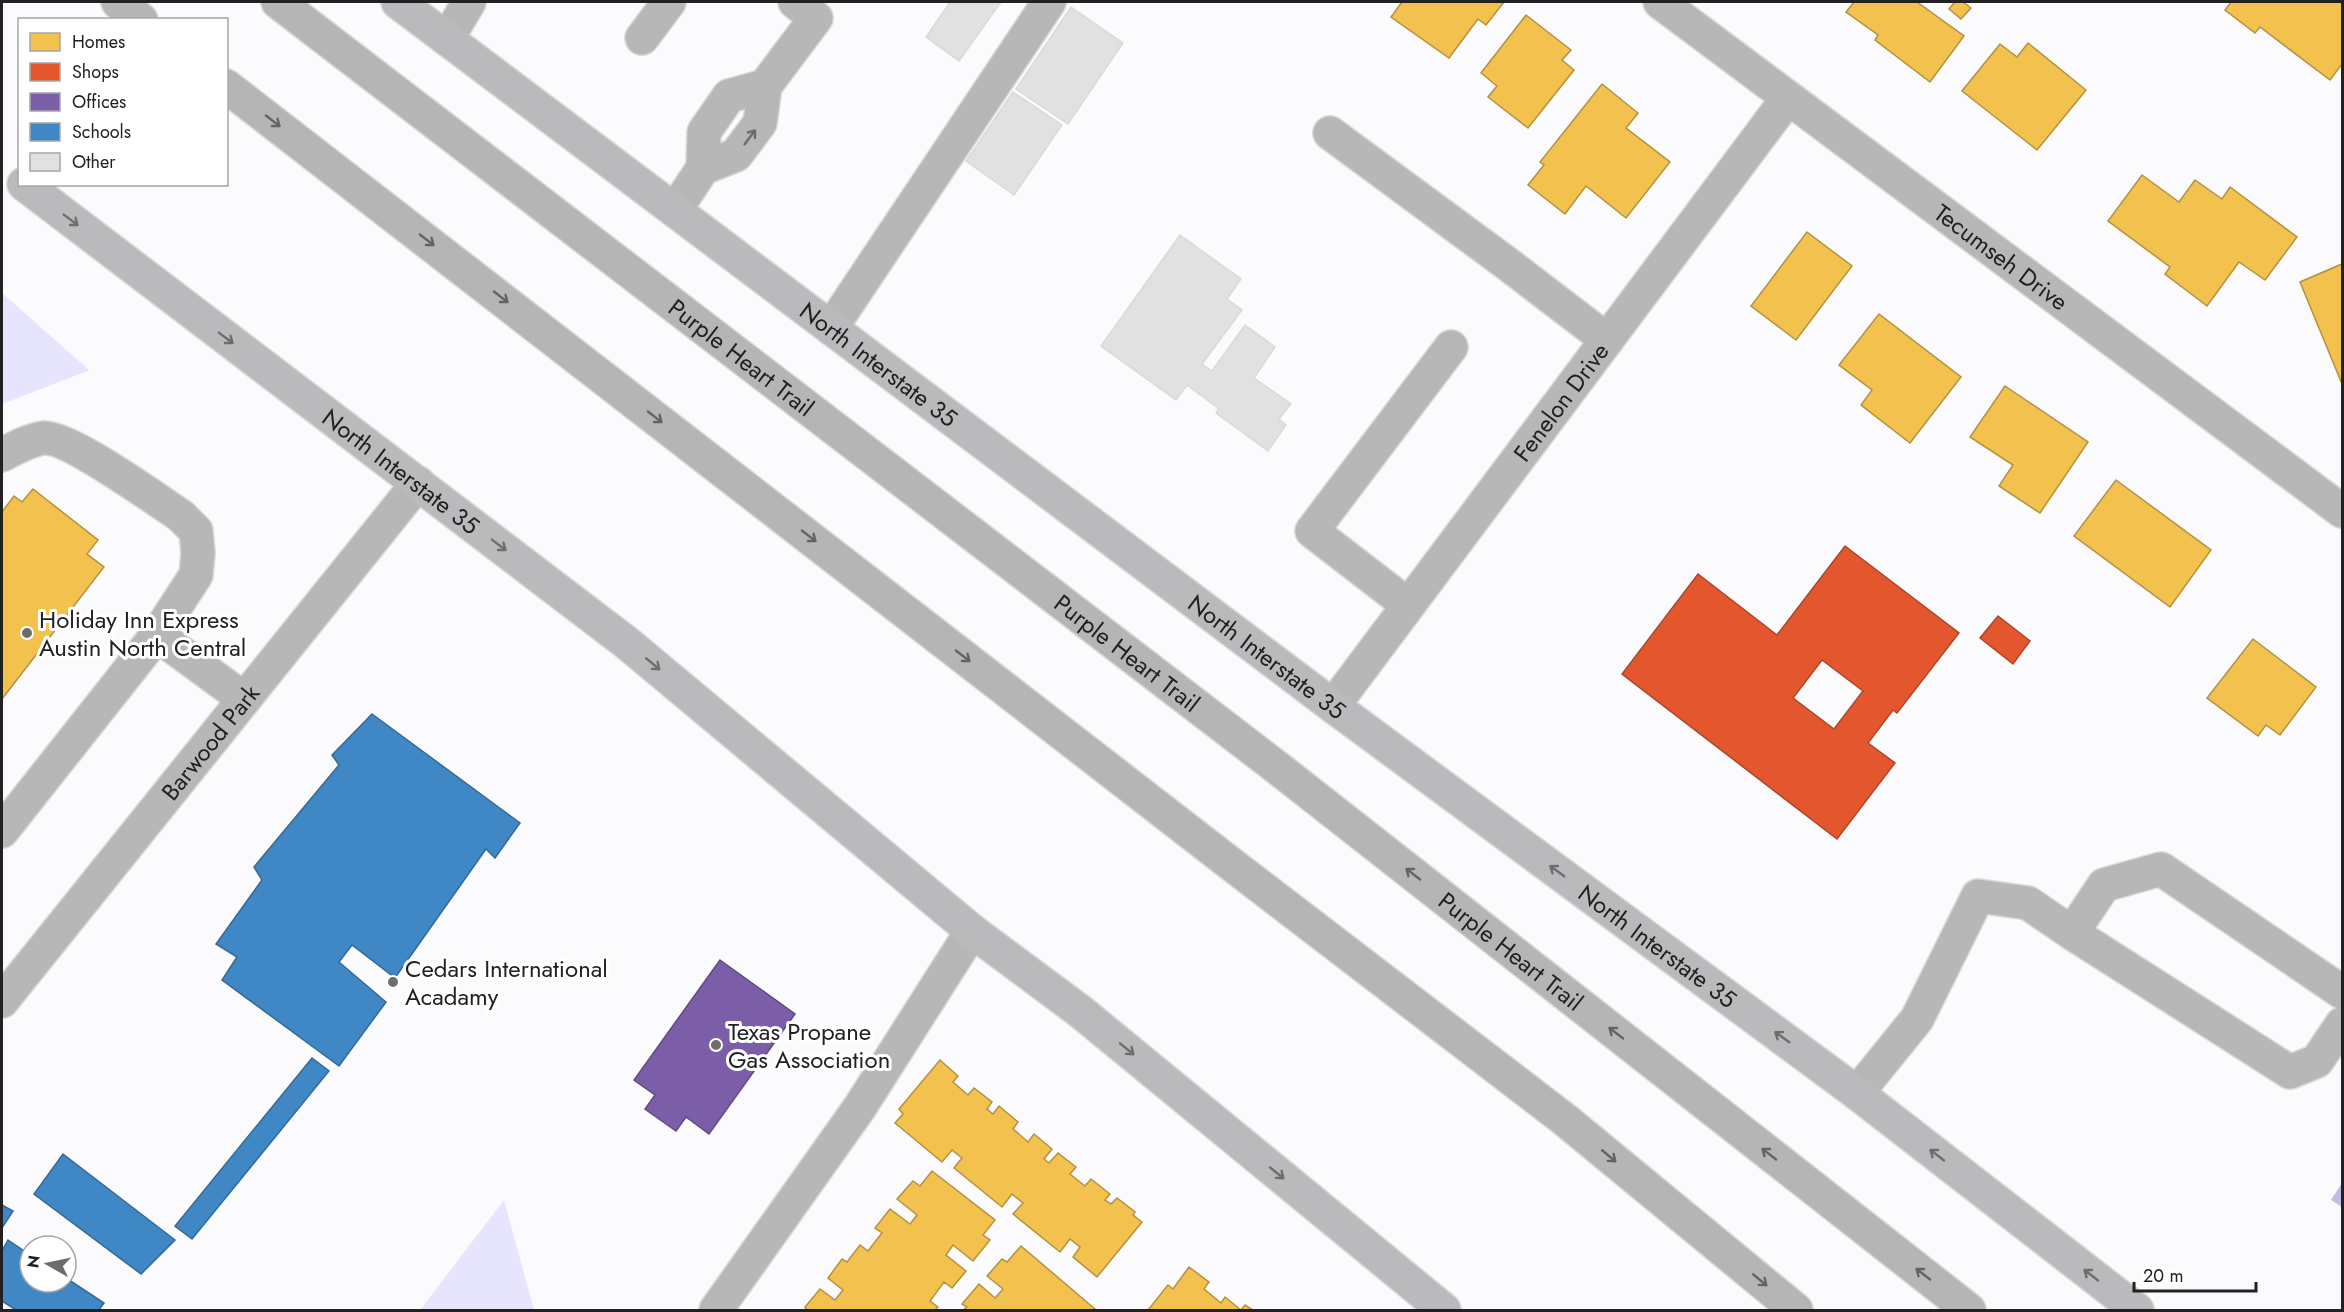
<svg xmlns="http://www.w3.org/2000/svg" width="2344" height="1312" viewBox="0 0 2344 1312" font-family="Jost,sans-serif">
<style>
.green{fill:#e7e4fd}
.water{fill:#c1bbe8}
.homes{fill:#f2c14e;stroke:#b39141;stroke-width:1.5}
.shops{fill:#e4572e;stroke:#aa472b;stroke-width:1.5;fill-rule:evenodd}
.offices{fill:#7b5ea7;stroke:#604c7f;stroke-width:1.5}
.schools{fill:#3f88c5;stroke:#366994;stroke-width:1.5}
.building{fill:#e1e1e2;stroke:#d9d9db;stroke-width:1.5}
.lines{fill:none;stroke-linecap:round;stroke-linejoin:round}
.minor-casing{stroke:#d8d8da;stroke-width:36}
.major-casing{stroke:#d8d8da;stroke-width:36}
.highway-casing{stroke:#d8d8da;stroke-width:36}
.minor{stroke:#b7b7b8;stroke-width:33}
.major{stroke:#bababc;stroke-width:33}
.highway{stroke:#b5b5b6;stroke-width:33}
.oneway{stroke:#646465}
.oneway2{stroke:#6c6c6e}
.oneway3{stroke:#6e6e70}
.poi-dot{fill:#6d6d6f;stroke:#fff;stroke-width:2}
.labels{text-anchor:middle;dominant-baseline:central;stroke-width:6;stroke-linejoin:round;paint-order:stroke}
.street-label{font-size:24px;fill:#212123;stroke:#fff}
.poi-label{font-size:24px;fill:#212123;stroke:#fff;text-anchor:start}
</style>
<rect width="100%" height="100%" fill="#fbfbfd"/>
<!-- green -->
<g class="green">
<path d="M2,293L89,370H90L2,404Z"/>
<path d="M504,1200L534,1310H420Z"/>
</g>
<!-- water -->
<path class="water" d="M2342,1183V1207L2331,1200Z"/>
<!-- homes -->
<g class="homes">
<path d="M1402,2H1504L1486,25L1478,19L1449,58L1391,17Z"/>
<path d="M1854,2H1917L1964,36L1930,82L1875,40L1878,35L1846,12Z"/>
<path d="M1955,2H1963L1971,8L1961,19L1949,9Z"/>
<path d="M2231,2H2342V64L2330,80L2260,27L2255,33L2225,10Z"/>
<path d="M1526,15L1571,50L1562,60L1574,70L1528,128L1488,97L1497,86L1481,73Z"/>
<path d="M2028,43L2086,90L2037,150L1962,91L2000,44L2017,57Z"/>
<path d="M1602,84L1638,113L1626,128L1670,162L1626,218L1586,186L1565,214L1528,185L1544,165L1540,162Z"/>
<path d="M2142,175L2179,202L2195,180L2222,199L2230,187L2297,237L2265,280L2239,262L2207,306L2165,274L2170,267L2108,221Z"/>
<path d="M1807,232L1852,266L1796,340L1751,306Z"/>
<path d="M2342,264V384L2300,282Z"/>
<path d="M1879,314L1961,377L1910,443L1861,405L1872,390L1839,365Z"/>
<path d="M2005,386L2088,442L2040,513L1999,486L2013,465L1970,437Z"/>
<path d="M2116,480L2211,550L2170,607L2074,536Z"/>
<path d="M33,489L98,540L87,554L104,567L2,699V512L14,496L22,502Z"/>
<path d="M2253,639L2316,687L2280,735L2266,725L2258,736L2207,698Z"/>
<path d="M940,1060L958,1076L953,1082L968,1095L974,1088L992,1102L987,1109L993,1114L999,1106L1018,1122L1013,1129L1028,1142L1034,1134L1052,1149L1044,1159L1049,1163L1058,1153L1076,1167L1070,1174L1085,1186L1091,1179L1110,1194L1105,1200L1111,1204L1117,1198L1135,1212L1133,1215L1142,1222L1097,1277L1073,1257L1080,1247L1070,1239L1060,1252L1013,1214L1023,1203L1012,1194L1002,1207L954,1168L962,1158L952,1150L942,1162L895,1123L903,1114L899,1109Z"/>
<path d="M932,1171L995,1220L983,1235L990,1240L973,1261L953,1245L946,1255L966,1271L952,1288L944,1282L930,1301L938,1307L935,1310H807L805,1307L820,1289L835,1300L843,1290L828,1278L842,1259L847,1262L860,1245L868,1251L882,1233L875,1228L890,1209L910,1224L917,1215L897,1199L913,1181L920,1186Z"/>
<path d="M1021,1246L1095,1309L1094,1310H963L967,1307L962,1304L979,1284L995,1298L1003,1289L987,1276L1002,1259L1007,1262Z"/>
<path d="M1189,1267L1209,1282L1204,1289L1221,1303L1225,1297L1241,1310L1245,1305L1253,1310H1148L1168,1285L1173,1289Z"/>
</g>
<!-- shops -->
<g class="shops">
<path d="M1845,546L1959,633L1897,713L1893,710L1868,743L1895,763L1837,839L1622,674L1698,574L1777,635ZM1822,660L1863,691L1834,729L1793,698Z"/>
<path d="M1998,616L2030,641L2013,664L1980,638Z"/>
</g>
<!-- offices -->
<path class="offices" d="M720,960L795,1014L709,1134L686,1117L676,1131L645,1109L655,1095L634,1080Z"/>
<!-- schools -->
<g class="schools">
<path d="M372,714L520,823L495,858L486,849L395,978L352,945L339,962L386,1002L339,1066L222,980L237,957L216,944L262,880L254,867L339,765L332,755Z"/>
<path d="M312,1058L329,1071L192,1239L175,1226Z"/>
<path d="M63,1154L175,1240L141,1274L34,1194Z"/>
<path d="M2,1205L13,1211L2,1228Z"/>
<path d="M8,1240L30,1255V1282H66V1278L104,1303L99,1310H16L2,1301V1251Z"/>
</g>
<!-- building -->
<g class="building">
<path d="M950,2H1001L959,61L926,37Z"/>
<path d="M1071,7L1123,43L1068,124L1016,89Z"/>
<path d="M1013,92L1062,125L1014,195L966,161Z"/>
<path d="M1180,235L1241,279L1227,299L1242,310L1202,364L1212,371L1245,325L1275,347L1254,378L1291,404L1279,419L1286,425L1268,451L1224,419L1216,413L1219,409L1187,385L1176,400L1101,346Z"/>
</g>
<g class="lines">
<!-- minor casing -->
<g class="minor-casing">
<g id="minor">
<path id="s1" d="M1660,2L2342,511"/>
<path d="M642,38L669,2"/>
<path d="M447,39L469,2"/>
<path d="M765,86L816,18L795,2"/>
<path d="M1330,133L1509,265L1607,340"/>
<path d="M675,210L703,168L704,132L729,96L765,86L760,123L736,155L703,168"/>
<path d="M831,328L1049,2"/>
<path d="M2,455C15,448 29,440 44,438C68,436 157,500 181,516L196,531L198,553L196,575L157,635L2,831"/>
<path d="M1408,605L1312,531L1451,347"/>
<path d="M157,635L244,699"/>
<path id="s2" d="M1333,706L1788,98"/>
<path d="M2072,933L2104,885L2161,869L2342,992"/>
<path id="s3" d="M2,1001L418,483"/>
<path d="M1857,1093L1917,1019L1978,896L2028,903L2072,933L2290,1072L2317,1061L2342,1024"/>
<path d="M716,1310L860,1107L972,931"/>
</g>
</g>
<!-- major casing -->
<g class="major-casing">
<g id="major">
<path id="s4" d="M398,2L1333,706L1857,1093L2137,1310"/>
<path id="s5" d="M24,184L627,643L972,931L1081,1012L1444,1310"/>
</g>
</g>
<!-- highway casing -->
<g class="highway-casing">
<g id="highway">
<path d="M118,2L141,20"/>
<path id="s6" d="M278,2L1279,769L1969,1310"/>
<path d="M226,86L1231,864L1564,1119L1796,1310"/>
</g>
</g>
<!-- minor -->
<use href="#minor" class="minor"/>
<!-- major -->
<use href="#major" class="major"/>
<!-- highway -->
<use href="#highway" class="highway"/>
</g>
<!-- one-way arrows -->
<defs><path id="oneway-shaft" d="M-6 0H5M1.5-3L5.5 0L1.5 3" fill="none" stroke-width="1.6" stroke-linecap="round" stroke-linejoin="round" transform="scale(1.5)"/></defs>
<g class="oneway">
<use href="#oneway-shaft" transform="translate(273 121) rotate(38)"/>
<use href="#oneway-shaft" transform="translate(427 240) rotate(38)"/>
<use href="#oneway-shaft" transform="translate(501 297) rotate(38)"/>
<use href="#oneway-shaft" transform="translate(655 417) rotate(38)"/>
<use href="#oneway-shaft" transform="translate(809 536) rotate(38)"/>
<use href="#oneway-shaft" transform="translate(963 656) rotate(38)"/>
<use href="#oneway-shaft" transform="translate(1413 874) rotate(-142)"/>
<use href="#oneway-shaft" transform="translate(1616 1033) rotate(-142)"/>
<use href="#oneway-shaft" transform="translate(1769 1154) rotate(-142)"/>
<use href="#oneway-shaft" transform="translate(1609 1156) rotate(40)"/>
<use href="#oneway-shaft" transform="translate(1923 1274) rotate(-142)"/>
<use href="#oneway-shaft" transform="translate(1760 1280) rotate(40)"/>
</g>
<use class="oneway2" href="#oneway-shaft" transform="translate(750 137) rotate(-53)"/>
<g class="oneway3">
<use href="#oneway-shaft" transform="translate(71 220) rotate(37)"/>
<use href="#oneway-shaft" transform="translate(226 338) rotate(37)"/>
<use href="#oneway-shaft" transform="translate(499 545) rotate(37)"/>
<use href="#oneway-shaft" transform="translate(653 664) rotate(40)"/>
<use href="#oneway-shaft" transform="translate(1557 871) rotate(-144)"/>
<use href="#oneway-shaft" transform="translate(1782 1037) rotate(-144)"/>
<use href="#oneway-shaft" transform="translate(1127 1049) rotate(39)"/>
<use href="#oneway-shaft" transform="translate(1937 1155) rotate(-142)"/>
<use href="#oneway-shaft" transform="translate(1277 1173) rotate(39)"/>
<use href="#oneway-shaft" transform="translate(2091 1275) rotate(-142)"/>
</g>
<!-- markers -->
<g class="poi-dot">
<circle cx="27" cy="633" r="6"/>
<circle cx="393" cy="982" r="6"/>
<circle cx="716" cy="1045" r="6"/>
</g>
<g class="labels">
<!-- street labels -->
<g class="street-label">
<text stroke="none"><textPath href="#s1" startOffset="426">Tecumseh Drive</textPath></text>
<text stroke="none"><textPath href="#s6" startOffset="584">Purple Heart Trail</textPath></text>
<text stroke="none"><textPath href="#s4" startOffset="602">North Interstate 35</textPath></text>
<text stroke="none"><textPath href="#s2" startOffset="380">Fenelon Drive</textPath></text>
<text stroke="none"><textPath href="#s5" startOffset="474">North Interstate 35</textPath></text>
<text stroke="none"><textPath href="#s6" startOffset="1070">Purple Heart Trail</textPath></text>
<text stroke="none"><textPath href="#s4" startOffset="1088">North Interstate 35</textPath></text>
<text stroke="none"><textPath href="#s3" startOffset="332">Barwood Park</textPath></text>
<text stroke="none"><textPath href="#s4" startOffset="1574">North Interstate 35</textPath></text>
<text stroke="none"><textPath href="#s6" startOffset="1556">Purple Heart Trail</textPath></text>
</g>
<!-- poi labels -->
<g class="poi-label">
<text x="39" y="619">Holiday Inn Express<tspan x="39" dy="28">Austin North Central</tspan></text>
<text x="405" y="968">Cedars International<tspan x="405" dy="28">Acadamy</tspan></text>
<text x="728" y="1031">Texas Propane<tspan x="728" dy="28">Gas Association</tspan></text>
</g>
</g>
<!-- border -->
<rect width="2344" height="1312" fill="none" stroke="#212123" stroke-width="6"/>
<!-- legend -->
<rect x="18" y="18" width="210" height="168" fill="#ffffff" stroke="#a6a6a7" stroke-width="1.5"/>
<rect x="30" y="33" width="30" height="18" fill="#f2c14e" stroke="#a6a6a7" stroke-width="1.5"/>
<text x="72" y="48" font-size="18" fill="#212123">Homes</text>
<rect x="30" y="63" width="30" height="18" fill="#e4572e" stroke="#a6a6a7" stroke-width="1.5"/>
<text x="72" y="78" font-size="18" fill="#212123">Shops</text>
<rect x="30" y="93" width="30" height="18" fill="#7b5ea7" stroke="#a6a6a7" stroke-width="1.5"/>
<text x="72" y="108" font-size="18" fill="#212123">Offices</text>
<rect x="30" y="123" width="30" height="18" fill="#3f88c5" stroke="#a6a6a7" stroke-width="1.5"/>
<text x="72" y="138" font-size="18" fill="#212123">Schools</text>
<rect x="30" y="153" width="30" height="18" fill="#e1e1e2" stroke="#a6a6a7" stroke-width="1.5"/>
<text x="72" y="168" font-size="18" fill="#212123">Other</text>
<!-- north arrow -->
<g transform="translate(48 1264) rotate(279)"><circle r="28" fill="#ffffff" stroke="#a6a6a7" stroke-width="1.5"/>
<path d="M0-4.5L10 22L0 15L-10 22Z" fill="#6d6d6f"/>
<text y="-9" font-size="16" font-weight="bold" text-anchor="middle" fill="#212123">N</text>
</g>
<!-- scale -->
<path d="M2134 1282v9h122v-9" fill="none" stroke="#212123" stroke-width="3"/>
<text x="2143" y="1282" font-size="18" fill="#212123" stroke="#ffffff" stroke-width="4.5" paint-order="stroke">20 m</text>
</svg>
